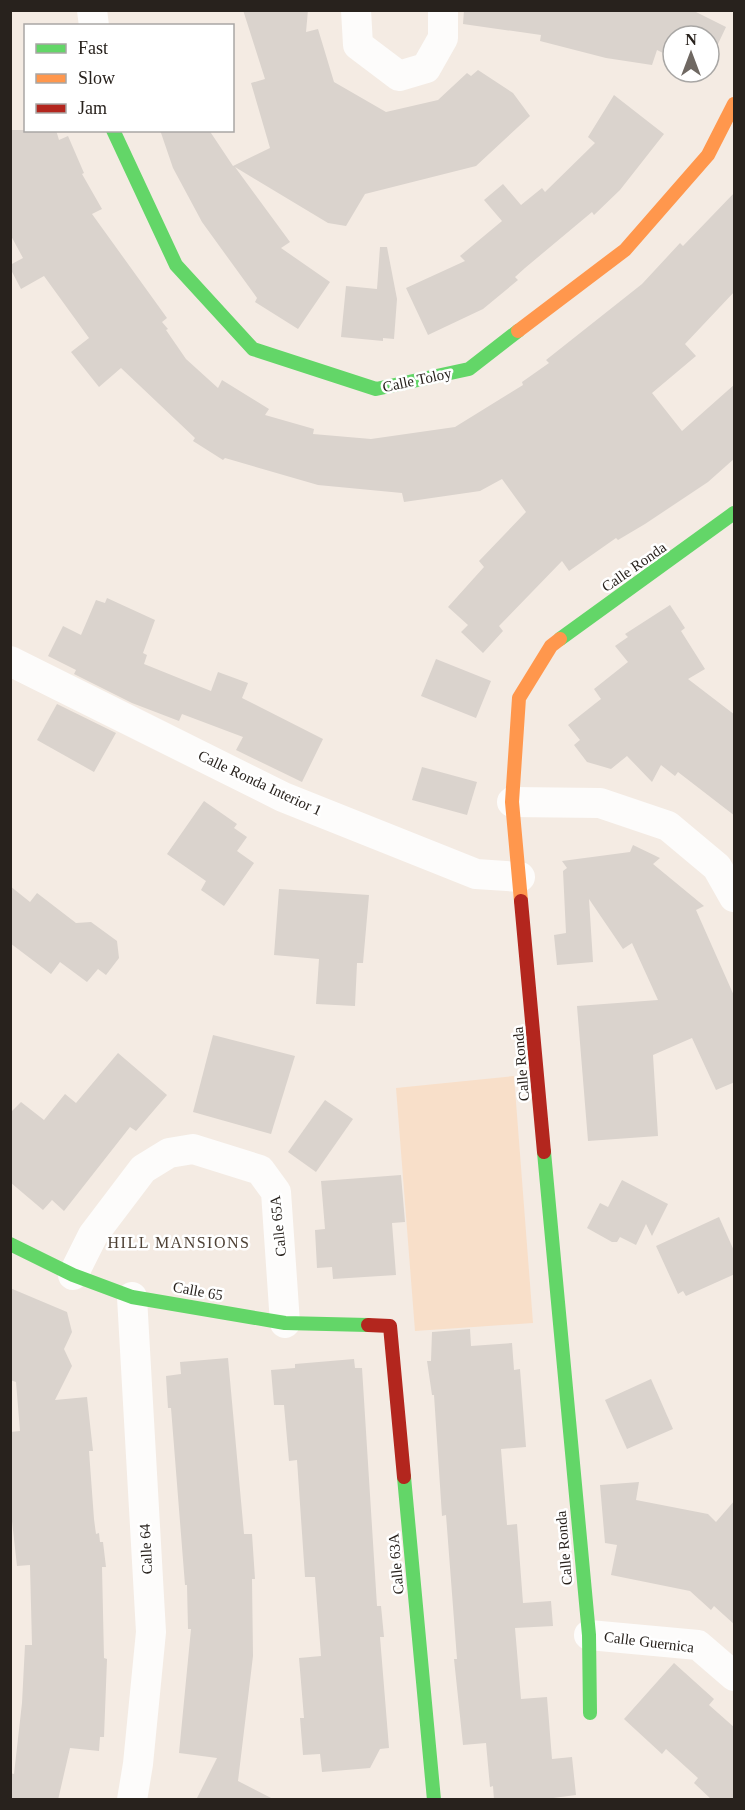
<svg xmlns="http://www.w3.org/2000/svg" width="745" height="1810" viewBox="0 0 745 1810" font-family="Georgia,serif">
<style>
.green{fill:#f8dfc9}
.building{fill:#dad3cd}
.lines{fill:none;stroke-linecap:round;stroke-linejoin:round}
.street{stroke:#fdfcfb;stroke-width:30}
.fast{stroke:#63d668;stroke-width:14}
.slow{stroke:#ff974d;stroke-width:14}
.jam{stroke:#b3261e;stroke-width:14}
.labels{text-anchor:middle;dominant-baseline:central;stroke-width:5;stroke-linejoin:round;paint-order:stroke}
.street-label{font-size:15px;fill:#28221d;stroke:#fff}
.neighbourhood-label{font-size:16px;letter-spacing:1.5px;fill:#4e4135;stroke:#fff}
</style>
<rect width="100%" height="100%" fill="#f4ebe3"/>
<!-- green -->
<path class="green" d="M514,1076L533,1323L415,1331L396,1088Z"/>
<!-- building -->
<g class="building">
<path d="M243,10H308L306,32L318,29L334,82L386,112L438,100L467,73L471,76L478,70L513,93L530,116L476,166L365,194L346,226L328,223L235,167L290,242L281,248L330,282L298,329L255,302L257,298L202,222L173,168L160,130H209L233,166L270,148L251,83L265,79Z"/>
<path d="M464,10H692L726,27L709,63V36H673V58L657,50L652,65L606,58L540,41L541,35L463,24Z"/>
<path d="M614,95L664,134L620,190L594,215L592,212L525,268L515,277L518,280L483,309L428,335L406,288L465,261L460,256L502,221L484,200L503,184L521,205L542,188L545,192L595,143L588,137Z"/>
<path d="M10,130H56L59,140L68,136L84,173L82,174L102,209L92,214L167,318L162,322L168,329L166,330L186,359L218,388L222,380L269,409L265,415L314,429L313,434L371,439L455,427L523,385L522,382L549,363L546,360L642,284L680,243L683,246L735,192V291L685,344L696,356L652,393L682,431L735,384V458L708,482L645,524L618,540L616,538L569,571L562,561L499,626L503,631L483,653L461,632L468,625L448,607L484,567L479,561L526,512L502,479L480,491L404,502L402,493L318,485L225,458L223,460L193,441L195,438L121,368L99,387L71,352L89,338L44,276L21,289L10,268V265L23,258L10,234Z"/>
<path d="M380,247H387L397,299L394,339L383,338V341L341,337L346,286L377,289Z"/>
<path d="M107,598L155,620L143,653L147,655L144,664L211,691L218,672L248,683L242,698L323,739L302,782L236,750L243,737L182,714L179,721L132,703L74,674L76,670L48,656L63,626L81,635L96,600L105,603Z"/>
<path d="M670,605L685,628L681,631L705,669L688,679L735,715V816L678,772L675,776L661,765L652,782L627,756L611,769L587,762L574,745L580,740L568,725L601,699L594,689L628,662L615,646L628,637L625,634Z"/>
<path d="M436,659L491,681L476,718L421,696Z"/>
<path d="M57,704L116,733L94,772L37,740Z"/>
<path d="M422,767L477,782L467,815L412,800Z"/>
<path d="M204,801L237,824L234,828L247,837L237,851L254,863L224,906L201,890L206,881L167,854Z"/>
<path d="M633,845L660,858L653,864L704,906L696,910L735,998V1082L716,1090L692,1038L653,1055L658,1136L588,1141L577,1006L658,1000L632,943L623,949L589,899L593,962L557,965L554,935L566,933L563,871L567,868L562,861L630,852Z"/>
<path d="M10,886L30,902L37,893L76,923L91,922L117,941L119,958L106,975L98,969L87,982L60,962L51,974L10,943Z"/>
<path d="M279,889L369,895L363,963H357L355,1006L316,1004L319,959L274,955Z"/>
<path d="M213,1035L295,1056L271,1134L193,1112Z"/>
<path d="M118,1053L167,1095L136,1131L130,1127L64,1211L52,1200L43,1210L10,1182V1113L21,1102L44,1120L65,1094L76,1103Z"/>
<path d="M325,1100L353,1119L316,1172L288,1152Z"/>
<path d="M401,1175L405,1222L392,1223L396,1275L333,1279L332,1267L317,1268L315,1230L325,1229L321,1181Z"/>
<path d="M622,1180L668,1204L652,1236L646,1224L636,1245L620,1237L617,1242H612L587,1228L600,1203L608,1207Z"/>
<path d="M719,1217L735,1253V1274L686,1296L683,1291L678,1294L656,1246Z"/>
<path d="M10,1288L67,1312L72,1332L64,1349L72,1366L55,1400L87,1397L93,1451H89L94,1519L96,1534L99,1533L100,1542H103L106,1567H102L104,1658L107,1659L104,1737H100L99,1751L70,1748L58,1800H10V1773L14,1774L22,1703L25,1645H32L30,1565L17,1566L11,1512L10,1432L20,1431L16,1382L10,1380Z"/>
<path d="M470,1329L471,1346L512,1343L514,1370L520,1369L526,1447L501,1449L507,1525L517,1524L523,1603L551,1601L553,1626L515,1628L521,1699L547,1697L552,1759L572,1757L576,1795L538,1800H494L493,1786L490,1787L486,1743L463,1745L454,1659H457L446,1515L442,1516L434,1395H432L427,1361H431L432,1332Z"/>
<path d="M228,1358L244,1534H252L255,1579H252L253,1656L238,1781L275,1800H196L217,1758L179,1753L191,1629H188L187,1585H185L171,1408H168L166,1376L181,1374L180,1362Z"/>
<path d="M354,1359L355,1368H362L377,1606H381L384,1637H380L389,1748L380,1749L370,1768L322,1772L320,1754L303,1755L300,1718H304L299,1658L321,1656L315,1577H305L297,1460L289,1461L284,1405H274L271,1370L295,1368V1364Z"/>
<path d="M651,1379L673,1429L627,1449L605,1400Z"/>
<path d="M639,1482L636,1500L708,1514L716,1522L735,1500V1625L714,1606L711,1610L690,1591L611,1575L617,1545L605,1543L600,1485Z"/>
<path d="M674,1663L714,1699L709,1705L735,1728V1800H712L694,1783L698,1778L666,1749L662,1754L624,1719Z"/>
</g>
<g class="lines">
<!-- street -->
<g class="street">
<path d="M92,10L94,26"/>
<path d="M356,10L358,45L399,76L426,68L443,38V10"/>
<path d="M10,661L283,797L476,874L520,877"/>
<path d="M512,802L600,803L668,826L717,867L734,897"/>
<path d="M73,1275L93,1235L143,1169L169,1153L193,1149L260,1170L276,1192L285,1323"/>
<path d="M589,1635L698,1645L734,1676"/>
<path d="M132,1800L138,1764L151,1632L132,1297"/>
</g>
<!-- fast -->
<g class="fast">
<path d="M113,130L176,265L253,349L376,389L469,369L518,331"/>
<path d="M560,639L734,513"/>
<path d="M544,1152L589,1635L590,1713"/>
<path d="M10,1244L73,1275L132,1297L285,1323L368,1325"/>
<path d="M404,1477L434,1800"/>
</g>
<!-- slow -->
<g class="slow">
<path d="M518,331L625,250L708,155L734,104"/>
<path d="M521,901L512,802L519,698L551,646L560,639"/>
</g>
<!-- jam -->
<g class="jam">
<path d="M521,901L544,1152"/>
<path d="M368,1325L390,1326L404,1477"/>
</g>
</g>
<g class="labels">
<!-- street labels -->
<g class="street-label">
<text transform="translate(417 380) rotate(-12)">Calle Toloy</text>
<text transform="translate(634 567) rotate(-35)">Calle Ronda</text>
<text transform="translate(260 783) rotate(25)">Calle Ronda Interior 1</text>
<text transform="translate(521 1064) rotate(-95)">Calle Ronda</text>
<text transform="translate(278 1226) rotate(-96)">Calle 65A</text>
<text transform="translate(198 1291) rotate(10)">Calle 65</text>
<text transform="translate(564 1548) rotate(-95)">Calle Ronda</text>
<text transform="translate(146 1549) rotate(-93)">Calle 64</text>
<text transform="translate(396 1564) rotate(-95)">Calle 63A</text>
<text transform="translate(649 1642) rotate(7)">Calle Guernica</text>
</g>
<!-- neighbourhood labels -->
<g class="neighbourhood-label">
<text x="179" y="1242">HILL MANSIONS</text>
</g>
</g>
<!-- border -->
<rect width="745" height="1810" fill="none" stroke="#28221d" stroke-width="24"/>
<!-- legend -->
<rect x="24" y="24" width="210" height="108" fill="#ffffff" stroke="#a9a7a5" stroke-width="1.5"/>
<rect x="36" y="44" width="30" height="9" fill="#63d668" stroke="#a9a7a5" stroke-width="1.5"/>
<text x="78" y="54" font-size="18" fill="#28221d">Fast</text>
<rect x="36" y="74" width="30" height="9" fill="#ff974d" stroke="#a9a7a5" stroke-width="1.5"/>
<text x="78" y="84" font-size="18" fill="#28221d">Slow</text>
<rect x="36" y="104" width="30" height="9" fill="#b3261e" stroke="#a9a7a5" stroke-width="1.5"/>
<text x="78" y="114" font-size="18" fill="#28221d">Jam</text>
<!-- north arrow -->
<g transform="translate(691 54)"><circle r="28" fill="#ffffff" stroke="#a9a7a5" stroke-width="1.5"/>
<path d="M0-4.5L10 22L0 15L-10 22Z" fill="#6f6862"/>
<text y="-9" font-size="16" font-weight="bold" text-anchor="middle" fill="#28221d">N</text>
</g>
</svg>
